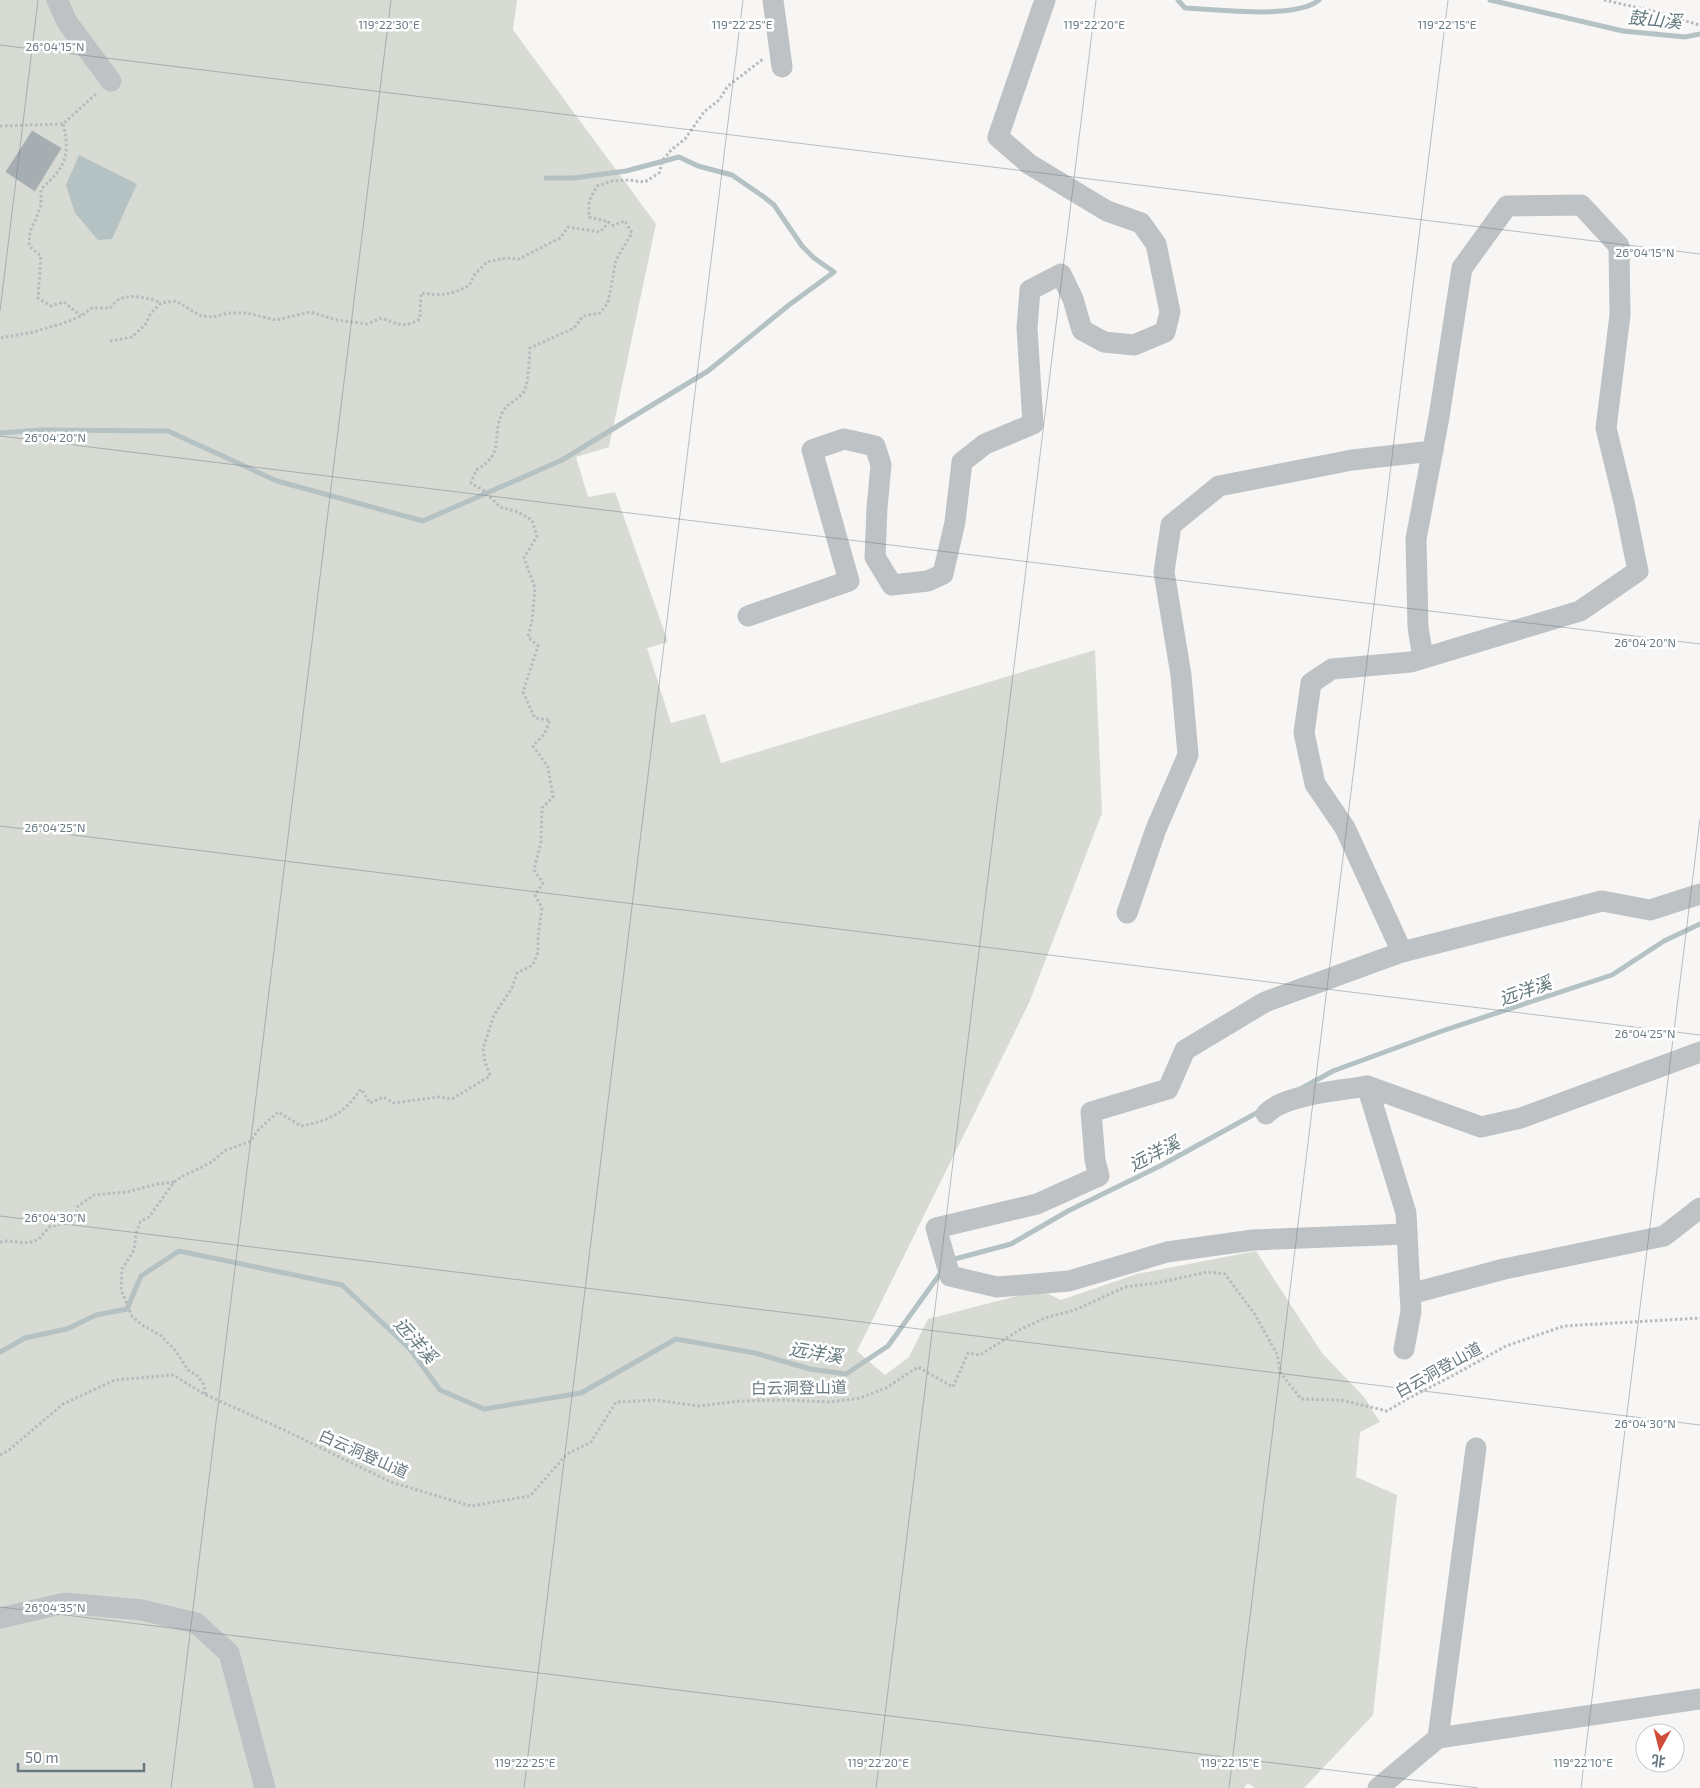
<svg xmlns="http://www.w3.org/2000/svg" width="1700" height="1788" viewBox="0 0 1700 1788" font-family="'Exo 2','Noto Sans SC',sans-serif">
<style>
.green{fill:#d7dbd3}
.water{fill:#b5c2c4}
.lines{fill:none;stroke-linecap:round;stroke-linejoin:round}
.stream{stroke:#b5c2c4;stroke-width:5}
.building{fill:#a6aeb2;stroke:#d8d8d6}
.path{stroke:#b8bbbd;stroke-width:3;stroke-dasharray:2.5 2.5;stroke-linecap:butt}
.minor{stroke:#bec2c5;stroke-width:21}
.ticks{fill:none;stroke:#697982;stroke-width:1;stroke-opacity:0.45}
.labels{text-anchor:middle;dominant-baseline:central;stroke-width:5;stroke-linejoin:round;paint-order:stroke}
.street-label{font-size:16px;fill:#697982;stroke:#fff}
.water-label{font-size:18px;font-style:italic;fill:#647a7e;stroke:#fff}
.ticks-label{font-size:12px;text-anchor:middle;fill:#697982;stroke:#fff;stroke-width:5;stroke-linejoin:round;paint-order:stroke}
</style>
<rect width="100%" height="100%" fill="#f7f6f4"/>
<!-- green -->
<path class="green" d="M0,0H517L513,30L656,224L609,447L576,457L588,497L615,492L668,642L647,648L671,723L705,714L721,763L1095,650L1102,813L1029,1003L857,1351L885,1375L909,1357L928,1319L1040,1290L1061,1300L1137,1274L1256,1251L1322,1353L1364,1397L1380,1422L1360,1432L1356,1477L1397,1495L1373,1715L1304,1788H1255L1248,1783L1244,1788H0Z"/>
<!-- water -->
<path class="water" d="M79,155L137,184L112,239L98,240L75,213L66,185Z"/>
<g class="lines">
<!-- stream -->
<g class="stream">
<path d="M1178,0L1185,8C1217,9 1294,20 1319,0"/>
<path d="M1490,0L1623,31L1685,37L1700,34"/>
<path d="M0,433L41,430L168,431L277,481L423,521L562,460L708,371L789,305L834,272L814,258L802,246L774,205L764,197L732,175L698,166L679,157L626,171L574,178H546"/>
<path d="M1302,1088L1333,1071L1442,1031L1612,975L1664,941L1700,924"/>
<path d="M951,1260L1011,1244L1068,1211L1160,1166L1262,1110"/>
<path d="M0,1352L25,1338L67,1329L96,1315L127,1309L141,1276L179,1251L342,1285L409,1348L440,1390L484,1409L581,1393L676,1339L755,1353L810,1369L846,1374L888,1346L942,1271"/>
</g>
</g>
<!-- building -->
<path class="building" d="M32,130L62,148L35,192L5,172Z"/>
<g class="lines">
<!-- path -->
<g class="path">
<path d="M1604,0L1657,12L1699,25"/>
<path d="M63,124C71,155 65,168 41,189V205L36,219L30,231L29,246L41,256L38,298L51,306L64,302L81,316"/>
<path d="M0,126L63,124L97,93"/>
<path d="M1,338L33,332L64,323L81,316L92,308H110C112,306 115,302 118,300C128,293 151,298 161,303"/>
<path d="M110,341L132,337L145,325L151,313L161,303L176,301L201,316L214,317L228,313H246L276,320L310,312L337,320L367,324L382,318C399,325 404,328 420,319L421,293C443,296 449,295 469,286L475,274L487,262L506,258L519,259L560,238L568,227L600,232L609,222L589,217V201L597,186L612,181L628,180L645,182L659,173L663,160L671,150L685,139L704,112L719,100L728,86L763,59"/>
<path d="M174,1182L183,1176L212,1162L224,1151L251,1141L259,1129L278,1112L301,1126C331,1120 343,1114 361,1089L370,1103L383,1097L394,1103L438,1097L452,1099L490,1076L485,1062L483,1049L494,1015L512,988L517,973L533,965L538,952V936L542,908L535,895L543,883L534,870L541,842L542,808L553,797L548,767L533,746L545,733L550,720L535,718L523,692L538,646L528,637L532,620L535,588L524,558L537,536L532,520L518,512L500,507L483,490L471,483L476,470C507,453 490,437 503,411C508,402 524,398 526,386C529,374 529,361 530,348L574,328L583,316L600,313L608,303L616,260L632,233L625,221L612,226"/>
<path d="M0,1242L7,1241L29,1243L39,1239L49,1227L74,1221L78,1206L94,1195L127,1192L157,1184L174,1182L149,1217L140,1222L136,1234L134,1250L122,1269L121,1290L132,1316L142,1325L160,1335L175,1350L188,1370L198,1376L204,1385L206,1395"/>
<path d="M0,1455L9,1450L63,1404L115,1380L173,1375L206,1395L282,1429L391,1482L471,1506L530,1496L567,1454L591,1442L616,1402L655,1400L698,1406L741,1401L784,1400L831,1402L860,1398L886,1388L918,1367L953,1387L968,1353L980,1355L1021,1329L1045,1318L1075,1310L1125,1287L1157,1283L1207,1272L1225,1274L1254,1313L1277,1354L1280,1372L1301,1399L1341,1400L1387,1411L1407,1399L1452,1376L1506,1346L1564,1326L1700,1318"/>
</g>
<!-- minor -->
<g class="minor">
<path d="M57,0L67,22L111,81"/>
<path d="M773,0L782,67"/>
<path d="M748,616L849,581L812,450L844,439L875,446L881,465L877,508L875,557L892,585L928,581L943,574L955,522L962,462L985,444L1033,424L1027,328L1030,290L1061,274L1073,299L1082,330L1104,342L1134,345L1165,332L1170,312L1156,244L1141,223L1107,211L1029,164L998,137L1045,0"/>
<path d="M1127,913L1156,829L1188,755L1181,675L1164,572L1171,525L1219,486L1352,460L1433,451"/>
<path d="M1402,952L1345,828L1315,784L1304,733L1311,683L1332,669L1411,662L1580,611L1638,571L1624,502L1606,428L1620,315L1619,246L1581,205L1507,206L1462,268L1439,417L1416,539L1418,627L1423,658"/>
<path d="M1266,1114C1284,1094 1341,1091 1367,1086"/>
<path d="M1407,1234L1253,1240L1167,1252L1069,1281L997,1287L950,1276L936,1228L1037,1204L1099,1176L1095,1160L1091,1112L1168,1089L1185,1050L1265,1002L1402,952L1602,901L1650,910L1700,894"/>
<path d="M1410,1294L1504,1269L1664,1236L1700,1208"/>
<path d="M1404,1349L1411,1311L1406,1213L1367,1086L1481,1127L1521,1118L1700,1052"/>
<path d="M0,1618L65,1603L142,1610L196,1623L229,1653L265,1788"/>
<path d="M1438,1738L1700,1699"/>
<path d="M1378,1788L1438,1738L1476,1448"/>
</g>
</g>
<!-- ticks -->
<path class="ticks" d="M0,45L1700,254M0,311L38,0M0,436L1700,644M0,826L1700,1035M0,1216L1700,1425M0,1607L1478,1788M171,1788L391,0M524,1788L743,0M876,1788L1096,0M1229,1788L1448,0M1581,1788L1700,819"/>
<g class="labels">
<!-- street labels -->
<g class="street-label">
<text transform="translate(1438 1369) rotate(-29)">白云洞登山道</text>
<text transform="translate(799 1387) rotate(-1)">白云洞登山道</text>
<text transform="translate(364 1453) rotate(24)">白云洞登山道</text>
</g>
<!-- water labels -->
<g class="water-label">
<text transform="translate(1655 19) rotate(5)">鼓山溪</text>
<text transform="translate(1525 990) rotate(-19)">远洋溪</text>
<text transform="translate(1154 1153) rotate(-27)">远洋溪</text>
<text transform="translate(416 1340) rotate(48)">远洋溪</text>
<text transform="translate(816 1352) rotate(9)">远洋溪</text>
</g>
</g>
<g class="ticks-label">
<text x="389" y="29">119°22'30"E</text>
<text x="742" y="29">119°22'25"E</text>
<text x="1094" y="29">119°22'20"E</text>
<text x="1447" y="29">119°22'15"E</text>
<text x="55" y="51">26°04'15"N</text>
<text x="1645" y="257">26°04'15"N</text>
<text x="55" y="442">26°04'20"N</text>
<text x="1645" y="647">26°04'20"N</text>
<text x="55" y="832">26°04'25"N</text>
<text x="1645" y="1038">26°04'25"N</text>
<text x="55" y="1222">26°04'30"N</text>
<text x="1645" y="1428">26°04'30"N</text>
<text x="55" y="1612">26°04'35"N</text>
<text x="525" y="1767">119°22'25"E</text>
<text x="878" y="1767">119°22'20"E</text>
<text x="1230" y="1767">119°22'15"E</text>
<text x="1583" y="1767">119°22'10"E</text>
</g>
<!-- north arrow -->
<g transform="translate(1660 1748) rotate(187)"><circle r="24" fill="#ffffff" stroke="#c3c9cd"/>
<path d="M0-4L9 19L0 12L-9 19Z" fill="#d04d3a"/>
<text y="-8" font-size="14" font-weight="bold" text-anchor="middle" fill="#697982">北</text>
</g>
<!-- scale -->
<path d="M18 1763v8h126v-8" fill="none" stroke="#697982" stroke-width="2.5"/>
<text x="25" y="1763" font-size="15" fill="#697982" stroke="#ffffff" stroke-width="4" paint-order="stroke">50 m</text>
</svg>
